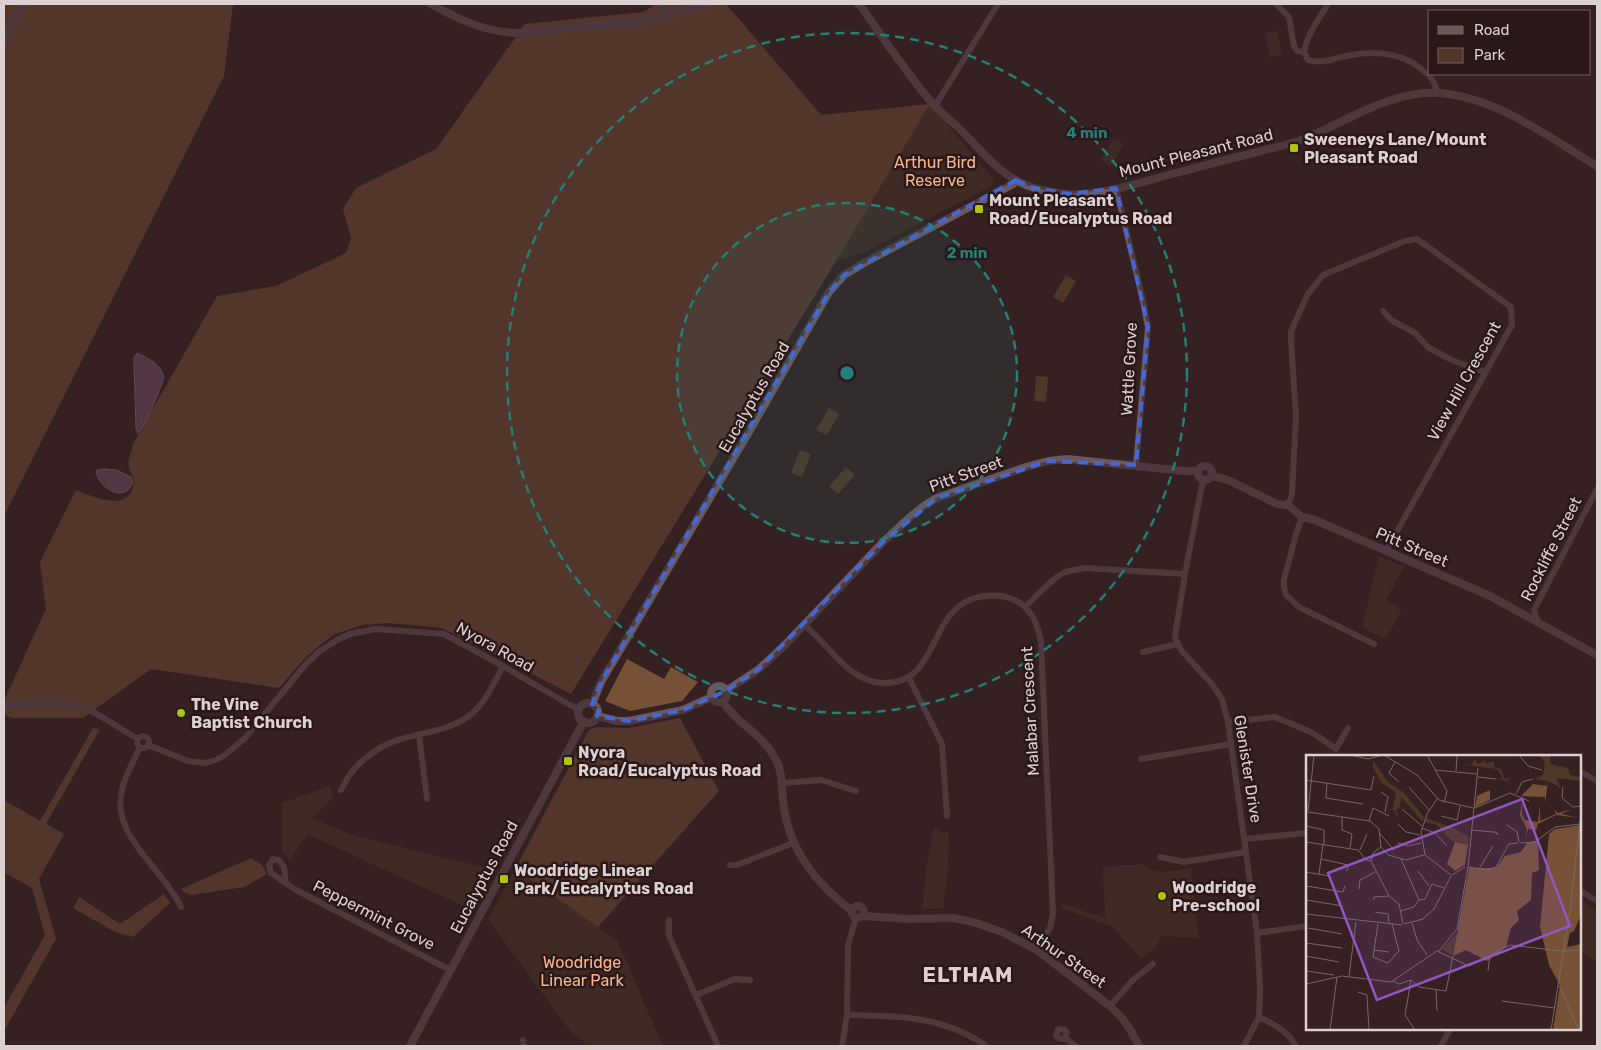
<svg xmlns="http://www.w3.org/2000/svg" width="1601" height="1050" viewBox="0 0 1601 1050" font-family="Rubik,sans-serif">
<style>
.green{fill:#4e3726}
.forest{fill:#765135}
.water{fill:#76516e;stroke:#95778b}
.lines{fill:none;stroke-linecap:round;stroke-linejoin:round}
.minor{stroke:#6b575e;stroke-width:6}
.tertiary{stroke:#6b575e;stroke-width:8}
.marked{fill:none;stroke:#4368d6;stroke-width:4;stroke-dasharray:10 6;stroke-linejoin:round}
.ring{fill:none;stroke:#247f78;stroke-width:2.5;stroke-dasharray:9 6}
.poi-dot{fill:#afc508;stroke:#2a1819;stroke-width:2}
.labels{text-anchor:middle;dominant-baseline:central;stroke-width:5;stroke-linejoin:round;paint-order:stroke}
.poi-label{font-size:16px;font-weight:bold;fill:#ddd0d0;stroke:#2a1819;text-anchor:start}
.street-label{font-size:16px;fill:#ddd0d0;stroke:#2a1819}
.park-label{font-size:16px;fill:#f7b78a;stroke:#2a1819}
.district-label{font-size:21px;font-weight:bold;letter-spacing:1px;fill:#ddd0d0;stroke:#2a1819}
.inset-road{fill:none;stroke:#786768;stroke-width:1}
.view{fill:#9455c3;fill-opacity:0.15;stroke:#9455c3;stroke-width:2.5}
.inset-edge{fill:none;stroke:#ddd0d0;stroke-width:2.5}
.centre{fill:#247f78;stroke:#2a1819;stroke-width:2.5}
.ring-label{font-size:15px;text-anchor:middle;font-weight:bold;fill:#247f78;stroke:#2a1819;stroke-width:5;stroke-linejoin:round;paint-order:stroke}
</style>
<rect width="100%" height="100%" fill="#352122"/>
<!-- green -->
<g class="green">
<path d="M1277,31L1282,55L1270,57L1265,33Z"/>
<path d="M930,104L994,180L993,185L867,251L836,261Z"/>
<path d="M1114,139L1124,144L1111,166L1101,160Z"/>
<path d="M1066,275L1076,281L1063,303L1053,297Z"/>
<path d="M1036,376L1048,377L1046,402L1034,401Z"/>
<path d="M829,408L839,414L827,435L816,430Z"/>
<path d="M800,450L811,454L802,477L791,473Z"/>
<path d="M846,467L855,475L838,494L829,486Z"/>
<path d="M1379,556L1404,567L1386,600L1402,610L1386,639L1362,627Z"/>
<path d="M330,786L331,791L334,797L312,818L355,836L492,869L470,909L307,834L289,862L288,857L282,852V803Z"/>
<path d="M934,827L941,832H949L948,866L943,908L922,909L927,863Z"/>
<path d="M1143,864C1154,877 1176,870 1191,868L1199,938L1162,936L1154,950L1146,953L1142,960L1113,927L1062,908V904L1105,918L1103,867Z"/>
<path d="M515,869L617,940L663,1046H588L571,1032L488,920Z"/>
<path d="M1581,900L1597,911V961L1580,951Z"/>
</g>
<!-- forest -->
<g class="forest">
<path d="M4,4H233L224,76L4,516Z"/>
<path d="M656,4H726L821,115L930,104L836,261L571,694L442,628L388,623L362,625L335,634L319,646L304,659L279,688L151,669L83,718H12L4,715V701L46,609L40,562L76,490C93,497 131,514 134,482C134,477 130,472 129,467C127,461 132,451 133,444L217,296L276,286L346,253L351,238L343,209L356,188L436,149L525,24L643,12Z"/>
<path d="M627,659L664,679L671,667L698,682L682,701L630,711L605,701Z"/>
<path d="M680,718L719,791L598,927L515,869L589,730L597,727L629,728Z"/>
<path d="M93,728L100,729L46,824L64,834L39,879L56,939L4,1031V1008L45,935L32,888L4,872V800L40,821Z"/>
<path d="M251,858L262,865L267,874L244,887L191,895L184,892L181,889Z"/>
<path d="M164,894L170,903L133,937L115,932L73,908L79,897L120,924Z"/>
</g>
<!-- water -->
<g class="water">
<path d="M137,353C145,357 158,362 162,372C164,375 164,379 162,383C158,395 146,424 138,433L136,429L134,365V357Z"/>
<path d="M104,469L116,470L131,477L133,482C125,504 100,489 96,472L97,470Z"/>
</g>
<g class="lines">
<!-- minor -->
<g class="minor">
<path d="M663,4L662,6L664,16"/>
<path d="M1276,4L1289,17L1294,46L1297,51L1304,52"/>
<path d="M1328,4C1319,19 1307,34 1304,52L1308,60C1321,64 1333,59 1346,56C1370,51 1400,51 1420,68C1430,76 1435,80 1437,93"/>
<path d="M935,106L998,4"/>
<path d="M1116,188L1142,296L1148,327L1136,465"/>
<path d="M1383,311L1391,320L1415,333L1429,348L1454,361L1485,372"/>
<path d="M1203,480L1185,574L1175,636L1178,644L1181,650L1211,683L1222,699L1228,722L1257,933L1260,989L1259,1017L1244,1046"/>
<path d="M1288,505L1292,494L1296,416L1291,340V332L1296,320L1308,294L1323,275L1405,241L1417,239L1511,307L1512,325L1386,551"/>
<path d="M1302,517L1296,534L1284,580V587L1286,595L1299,607L1374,644"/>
<path d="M1025,607C1036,597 1052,578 1065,572C1072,570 1079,569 1085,568L1185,574"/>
<path d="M1538,622L1534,610L1597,489"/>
<path d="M804,625C829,644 847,681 882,683C932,685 929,631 958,607C976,592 1009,591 1026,608C1035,617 1039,630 1041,642L1053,914L1050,928L1037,950"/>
<path d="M1143,652L1178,644"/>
<path d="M909,678L942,744L947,816"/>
<path d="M4,706C26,703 71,700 91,711C107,719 122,730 138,739"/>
<path d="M1228,722L1275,717L1313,733L1336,749L1348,728"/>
<path d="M419,735L427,799"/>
<circle cx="143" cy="742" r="6"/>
<path d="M148,745L188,761L206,763L216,760L225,755L245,738L306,664L320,651L337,640L350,634L376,629L444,634L503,666L568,704L579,709"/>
<path d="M140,747C134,761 125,775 122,790C110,836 164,869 181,907"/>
<path d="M1141,759L1231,744"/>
<path d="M1583,773L1597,781"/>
<path d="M783,783L821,780L856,791"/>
<path d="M341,790C344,785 347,778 351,773C362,758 383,744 401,739C424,732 448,731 469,716C485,704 494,683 503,666"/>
<path d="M1245,839L1307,833"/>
<path d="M1160,857L1184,862L1246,852"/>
<path d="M730,865H737L793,843"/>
<path d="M286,883L284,867L279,860L273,859L269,865L271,873L296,890L450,970"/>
<path d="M1580,891L1597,901"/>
<path d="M669,920V936L718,1046"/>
<path d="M1257,933L1307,926"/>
<path d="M696,995L735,979L750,980"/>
<path d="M1110,1006L1133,980L1153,964"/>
<path d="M847,1015C888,1016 928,1015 966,1034C973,1038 980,1041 986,1046"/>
<path d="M1259,1017C1275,1025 1287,1030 1296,1046"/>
<path d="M1065,1038L1067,1032L1065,1030L1060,1029L1058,1030L1056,1036L1058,1038L1063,1039L1065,1038L1076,1046"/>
<path d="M523,1040L524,1046"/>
<path d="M842,1046L847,1015L848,945L856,918"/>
<path d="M1441,1046L1450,1029"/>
</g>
<!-- tertiary -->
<g class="tertiary">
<path d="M431,4C458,19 483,31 514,33L638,22L708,4"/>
<path d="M858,4L862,8C885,40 907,74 933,104C943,115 954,123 964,133C980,150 994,167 1014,179C1030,189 1049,192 1067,194C1103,196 1141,182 1176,173C1202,166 1228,159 1254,153C1271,148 1288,145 1304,139C1347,121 1391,90 1440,93C1498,98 1548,137 1597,166"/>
<path d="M4,39L24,4"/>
<circle cx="1205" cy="473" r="7"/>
<path d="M1212,476L1228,480L1277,504L1288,505L1302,517L1315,520L1490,596L1597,655"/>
<circle cx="719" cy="694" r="8"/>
<path d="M726,691L759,669L783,647L884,541L910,517L925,505L937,498L1026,467L1048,461L1067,459L1184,471H1198"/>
<path d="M722,701C737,724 764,735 776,760C784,776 781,791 784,808C791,853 817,884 852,911"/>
<circle cx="588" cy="713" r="10"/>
<path d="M592,704L601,682L750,430L829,292L844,275L864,263L1013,184L1016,180"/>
<path d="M597,716L617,721H629L683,710L712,697"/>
<circle cx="858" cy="912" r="6"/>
<path d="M863,916L909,919L953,918L973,922L1002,932L1037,950L1110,1006L1122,1018L1131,1031L1139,1046"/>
<path d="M410,1046L584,721"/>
</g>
</g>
<!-- marked area -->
<path d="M0 0H1601V1050H0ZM1016,180L1034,188L1070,194L1116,188L1148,327L1136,465L1048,461L937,498L884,541L759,669L726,691L683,710L629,721L597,716L599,708L592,704L601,682L829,292L844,275Z" fill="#352122" fill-opacity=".55" fill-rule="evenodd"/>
<path class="marked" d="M1016,180L1034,188L1070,194L1116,188L1148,327L1136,465L1048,461L937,498L884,541L759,669L726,691L683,710L629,721L597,716L599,708L592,704L601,682L829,292L844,275Z"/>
<!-- distance rings -->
<circle cx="847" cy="373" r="170" fill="#247f78" fill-opacity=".12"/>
<g class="ring">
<circle cx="847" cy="373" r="170"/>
<circle cx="847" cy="373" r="340"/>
</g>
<!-- markers -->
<g class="poi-dot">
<rect x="1289" y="143" width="10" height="10" rx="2.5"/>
<rect x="974" y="204" width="10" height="10" rx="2.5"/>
<circle cx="181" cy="713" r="5"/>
<rect x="563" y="756" width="10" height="10" rx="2.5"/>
<rect x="499" y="874" width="10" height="10" rx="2.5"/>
<circle cx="1162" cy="896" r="5"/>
</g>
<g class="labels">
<!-- poi labels -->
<g class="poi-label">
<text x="1304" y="139">Sweeneys Lane/Mount<tspan x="1304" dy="18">Pleasant Road</tspan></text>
<text x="989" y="200">Mount Pleasant<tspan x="989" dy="18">Road/Eucalyptus Road</tspan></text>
<text x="191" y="704">The Vine<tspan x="191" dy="18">Baptist Church</tspan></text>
<text x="578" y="752">Nyora<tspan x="578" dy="18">Road/Eucalyptus Road</tspan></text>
<text x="514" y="870">Woodridge Linear<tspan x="514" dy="18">Park/Eucalyptus Road</tspan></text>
<text x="1172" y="887">Woodridge<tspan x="1172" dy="18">Pre-school</tspan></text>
</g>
<!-- street labels -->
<g class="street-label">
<text transform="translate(1196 153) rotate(-14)">Mount Pleasant Road</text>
<text transform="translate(1129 369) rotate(-87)">Wattle Grove</text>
<text transform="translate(1464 381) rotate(-61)">View Hill Crescent</text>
<text transform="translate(754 397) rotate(-60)">Eucalyptus Road</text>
<text transform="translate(966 474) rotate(-20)">Pitt Street</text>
<text transform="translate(1412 547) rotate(23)">Pitt Street</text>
<text transform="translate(1551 549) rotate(-63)">Rockliffe Street</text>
<text transform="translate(495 647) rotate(29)">Nyora Road</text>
<text transform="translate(1030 711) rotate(-93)">Malabar Crescent</text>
<text transform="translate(1248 769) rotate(81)">Glenister Drive</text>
<text transform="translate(484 877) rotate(-62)">Eucalyptus Road</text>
<text transform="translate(374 915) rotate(27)">Peppermint Grove</text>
<text transform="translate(1064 956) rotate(35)">Arthur Street</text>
</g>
<!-- park labels -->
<g class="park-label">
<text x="935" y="162">Arthur Bird<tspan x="935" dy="18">Reserve</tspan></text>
<text x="582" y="962">Woodridge<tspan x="582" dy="18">Linear Park</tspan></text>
</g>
<!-- district labels -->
<g class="district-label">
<text x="968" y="974">ELTHAM</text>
</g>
</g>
<!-- overview -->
<g transform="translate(1306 755)">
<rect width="275" height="275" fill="#352122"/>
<path d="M232,0H245L244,9L262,13L264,20L275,22V26L250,23L255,33L242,26L228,24L237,20L239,7ZM168,4L172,9L179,5V8L188,7V12L195,14L199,24L205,23L201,26L208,35L199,25H192L197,23L191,14L152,9L166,10ZM67,5L81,26L98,38L118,62L117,67L95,42L94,52L90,55L93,66L87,54L80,57L87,53L90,38L75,27L67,12ZM120,63L148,73L163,82L162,90L146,86L131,70L119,67ZM151,178L147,201L136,194Z" fill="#4e3726"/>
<path d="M242,26L239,49V42L215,41L227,29L241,31ZM184,35V45L169,52L171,41ZM216,46V60L219,65L232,67L234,50V66L250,59L248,54L252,58L266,54L255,59L273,63L250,60L232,69L230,75L222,74L219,87L221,74L214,60ZM275,70V160L268,176L264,178L261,192L275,189V275H247L254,230L243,210L234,172L243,79L249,74ZM232,85L233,115L226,118L225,145L211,156L213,165L205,173L200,192L181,206L160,195L147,201L163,113H190L199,101L215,97L221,88ZM149,87L162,90L159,110L149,116L141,109Z" fill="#765135"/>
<path class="inset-road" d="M44,0L62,4L76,0M78,0L111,20L133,45L167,53M121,0L141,36L138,48M213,0L222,11L236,15M89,7L83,18L93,27M129,15L171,19M150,16L151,0M172,22L190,24M0,25L65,35L68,21M21,28L20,43L57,49M103,32L123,55M257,32L256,43L267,52L275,51M75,37L82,42L79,57M210,39L216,27L227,24M169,53L204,38L223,46M96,54L116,71M2,56L8,0M2,57L64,66L73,74L75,92L82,100L100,105L118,100M135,61L151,65L154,51M36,62V75L46,79L44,93M63,66L67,53L83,61M92,69L100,77L114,80M201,70L211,77L213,87M0,71L18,75V89M116,73L129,78L141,91M165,75L187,77H189L191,78L192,80L189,77M74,79L88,95M0,87L52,95L60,105L65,106M92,88L102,91L115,88M214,88L229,87L249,72L274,69M75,92L67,98L65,106L83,141L93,149L97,169M54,95L61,79M119,100L115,77L121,59L131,44M119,100L145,120M15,104L42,110L41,116M95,104L113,145L119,144L126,129L138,133M162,112L182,115L190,112L203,89L212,88M173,114L187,91M112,116L123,131M0,117L23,121M13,119L17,89M146,120L159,112M0,131L37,137L39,131M53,134L54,125L69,117M0,145L37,151M68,145V142L83,141M95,156L108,152L113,145M69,157L82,159L83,169M0,159L96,170M106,168L111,185L121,200M72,169L67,202L82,208L93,196L86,169M98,169L117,164L128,154L145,121M2,173L36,179M0,188L36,193M68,195L83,197M133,196L151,174L162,112L172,13M0,201L33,207M0,216L28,220M182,216L184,200M43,221L50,167M105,225L113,232L140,236L147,201M87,226L93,229L105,225L99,260L109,275M252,228L273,275M0,229L36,221L85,227L131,196L163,211L204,190L255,196L275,195M130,235L131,256M52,237L61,240L63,275M196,246L248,253M24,275L31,222M245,275L265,149L275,57"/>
<path class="view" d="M216,44L264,171L71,245L22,118Z"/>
<rect width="275" height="275" class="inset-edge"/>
</g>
<circle cx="847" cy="373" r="8" class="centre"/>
<g class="ring-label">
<text x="1087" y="138">4 min</text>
<text x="967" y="258">2 min</text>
</g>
<!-- border -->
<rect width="1601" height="1050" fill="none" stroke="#ddd0d0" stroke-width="10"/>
<!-- legend -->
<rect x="1428" y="10" width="162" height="65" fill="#2a1819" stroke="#726262"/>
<rect x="1438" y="26" width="25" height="8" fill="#6b575e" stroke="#726262"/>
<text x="1474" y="35" font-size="15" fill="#ddd0d0">Road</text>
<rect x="1438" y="48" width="25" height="15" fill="#4e3726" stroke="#726262"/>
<text x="1474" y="60" font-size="15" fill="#ddd0d0">Park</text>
</svg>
